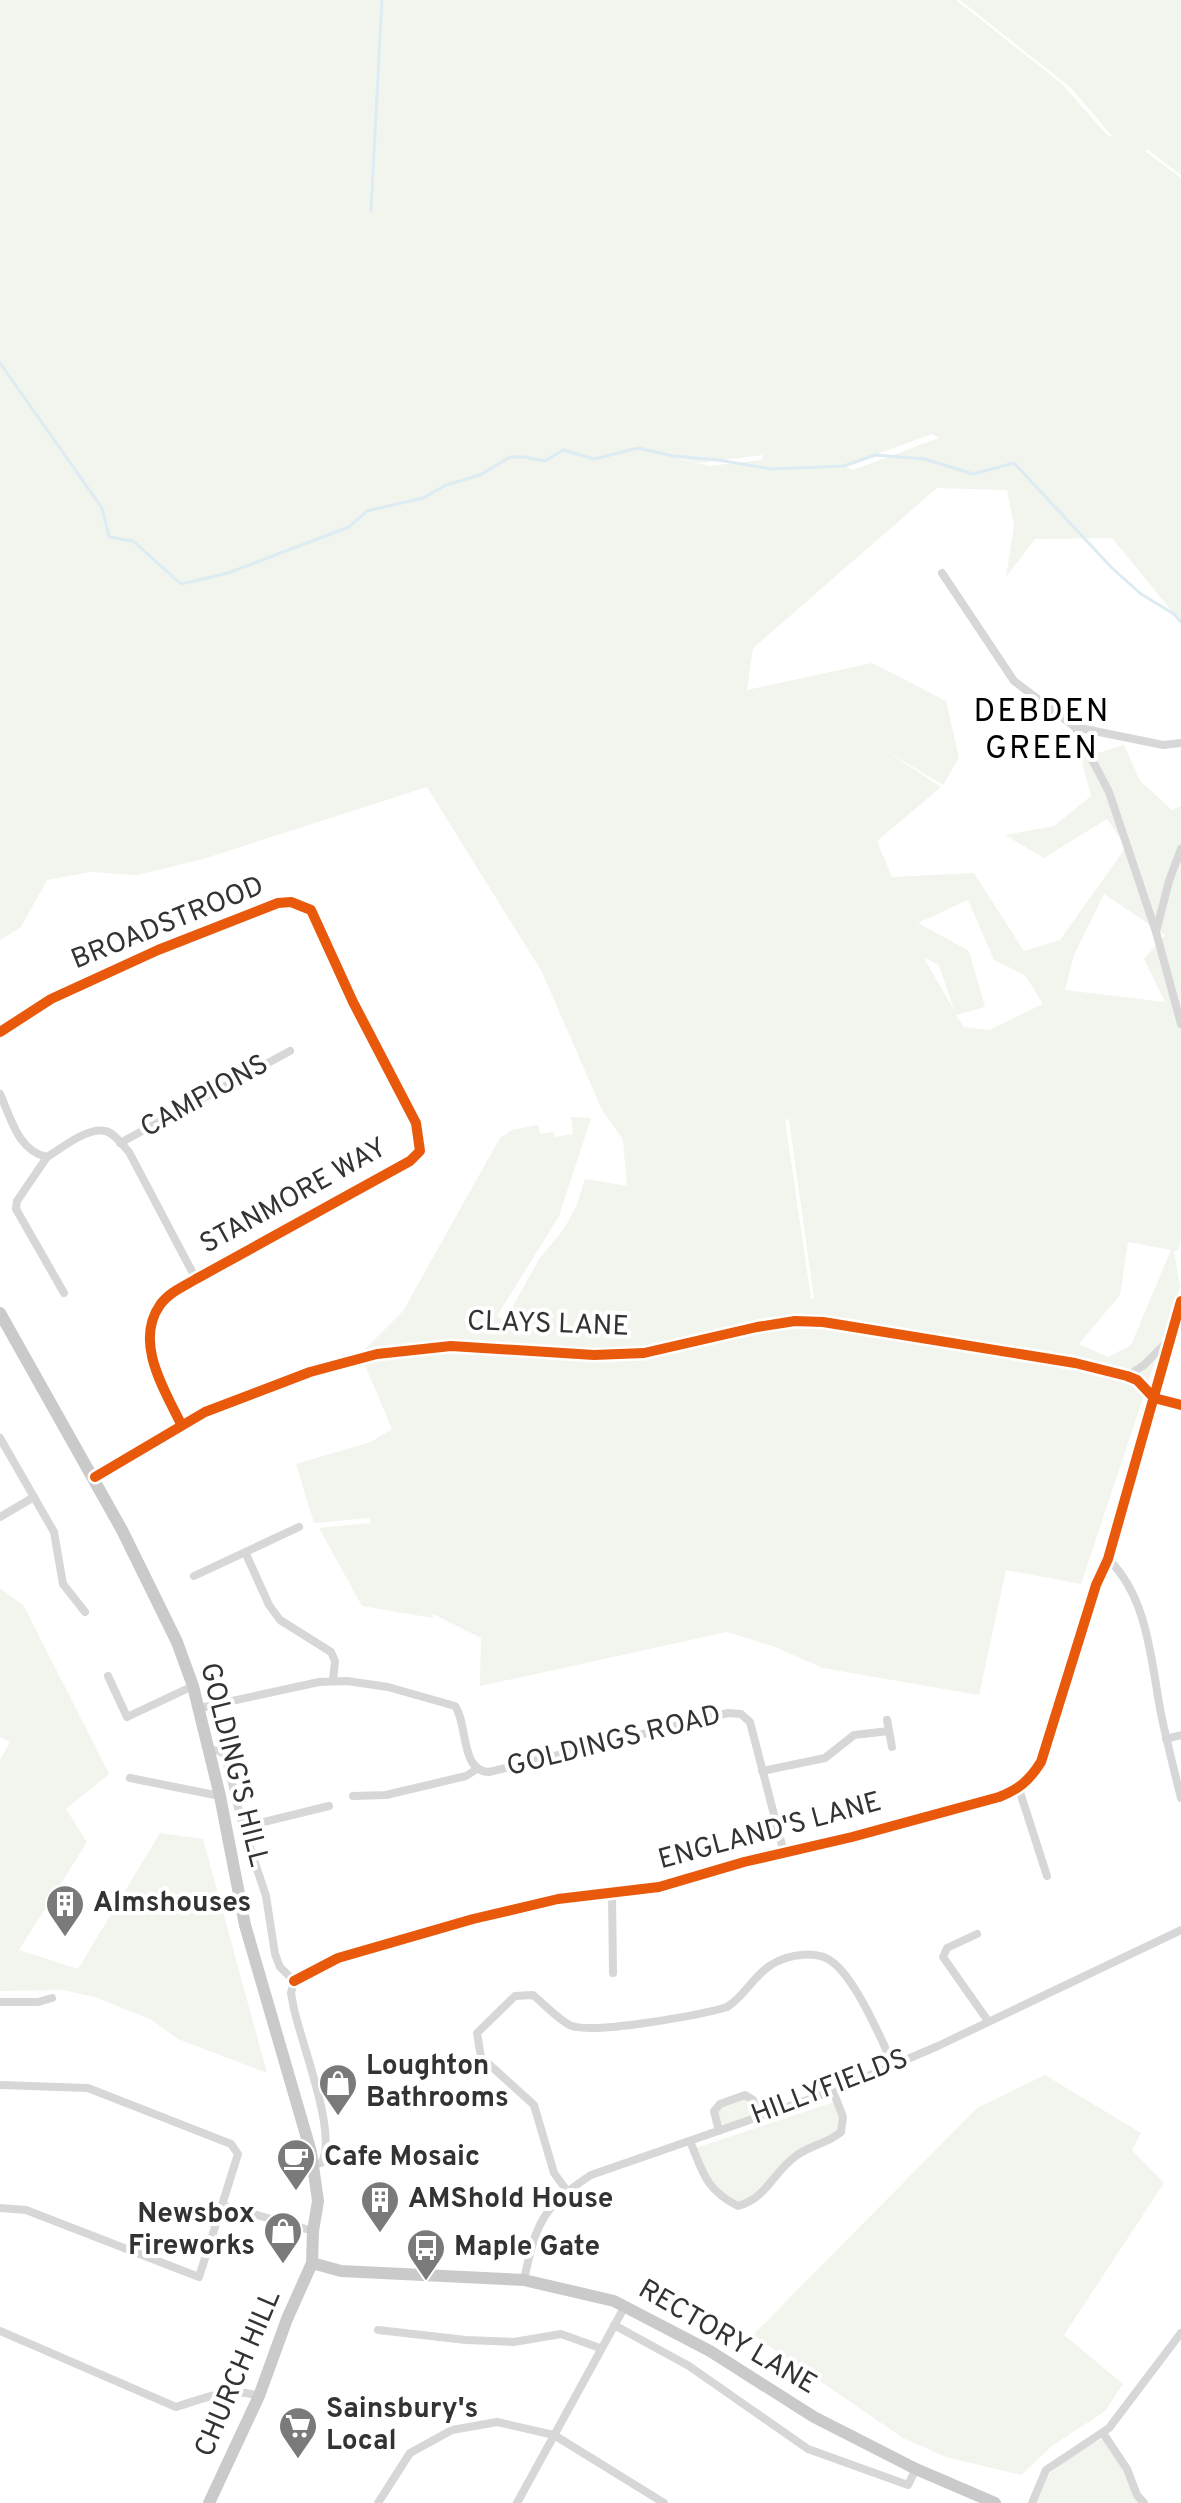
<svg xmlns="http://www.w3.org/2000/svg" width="1181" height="2503" font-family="Overpass,sans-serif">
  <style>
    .green { fill: #f1f5ed; fill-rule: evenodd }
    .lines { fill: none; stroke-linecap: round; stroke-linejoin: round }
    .stream { stroke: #ddebf3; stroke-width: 3 }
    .street { stroke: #d7d7d7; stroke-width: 8 }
    .primary { stroke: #cacaca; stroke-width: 12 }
    .cycleway-casing { stroke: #fff; stroke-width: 15 }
    .cycleway { stroke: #e8590c; stroke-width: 10 }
    .labels { text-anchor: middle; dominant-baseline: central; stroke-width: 8; stroke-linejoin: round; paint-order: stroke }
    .street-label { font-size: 28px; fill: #333; stroke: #fff }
    .poi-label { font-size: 28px; font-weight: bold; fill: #333; stroke: #fff; text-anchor: start }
    .quarter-label { font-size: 32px; letter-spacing: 2px; fill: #000; stroke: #fff }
  </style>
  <rect width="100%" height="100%" fill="#fff"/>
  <g class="green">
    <path d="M0,0H956L1062,84L1107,135L1113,137L1071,88L960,0H1181V175L1147,149L1145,151L1181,178V622L1112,538L1035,539L1006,577L1014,526L1007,490L937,488L753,648L747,690L872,663L946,701L959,758L943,785L883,749L941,787L877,841L892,877L974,873L1024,951L1060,940L1126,847L1107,819L1044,858L1005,835L1054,826L1091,796L1081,758L1124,745L1140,781L1172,810L1181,806V1237L1178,1251H1174L1180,1287L1081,1584L1006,1570L979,1695L823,1668L775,1647L727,1632L480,1686L481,1638L431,1613L433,1618L362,1606L319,1528L371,1523L369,1518L314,1523L296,1464L371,1442L392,1429L360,1354L403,1311L500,1138L512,1130L538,1125L540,1134L553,1132L555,1137L573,1134L571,1117L591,1118L559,1216L497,1316L505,1321L539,1259L564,1229L577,1204L585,1179L627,1186L623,1140L602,1110L542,972L427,787L203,859L138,875L90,872L47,880L21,927L0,940ZM932,434L939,438L853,470L844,466ZM636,448L700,463L763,455L761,460L709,466ZM1104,894L1165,935L1144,959L1165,1002L1065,990L1074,955ZM968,900L994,960L1025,975L1043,1004L989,1030L964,1027L956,1015L985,1007L969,951L918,923ZM924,958L939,965L954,1010ZM785,1119L789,1120L814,1299H811ZM1128,1242L1171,1250L1131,1345L1108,1357L1079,1344L1120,1295Z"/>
    <polygon points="0,1588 24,1606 109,1774 66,1809 87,1842 19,1950 78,1969 160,1833 203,1839 267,2073 178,2039 152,2020 95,1997 63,1990 0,1991 0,1760 10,1742 0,1737"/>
    <polygon points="1045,2075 1141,2133 1132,2150 1164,2183 1064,2335 1123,2384 1105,2411 1052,2446 1021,2475 946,2457 903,2438 753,2335 977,2108"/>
    <polygon points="745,2095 758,2117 719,2131 714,2111"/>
    <polygon points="837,2101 841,2132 796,2155 772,2183 738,2206 718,2196 693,2149"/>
    <polygon points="1106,2437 1144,2503 1036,2503 1049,2474 1080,2451"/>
  </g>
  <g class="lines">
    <g class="stream">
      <polyline points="371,211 382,0"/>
      <polyline points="0,363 102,508 109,537 133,541 181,584 228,573 349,527 367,511 423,498 446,485 480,475 510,457 524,457 545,461 563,450 594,459 638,448 673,456 718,460 772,469 844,466 875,455 925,459 973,474 1014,463 1112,568 1141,594 1174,614 1181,622"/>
    </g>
    <g class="street">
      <polyline points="942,573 1014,681 1075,727 1163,745 1181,743"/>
      <polyline points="1075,727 1109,792 1156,932"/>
      <polyline points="1181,849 1169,881 1156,932 1181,1024"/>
      <path d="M0,1032L51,999L158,950L278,903L291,902L311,910L353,1002L416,1123L420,1151L410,1161L196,1279C184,1286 168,1293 160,1305C134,1342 164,1389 181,1424"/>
      <path d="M0,1094C11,1118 18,1151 47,1157C62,1148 87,1127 105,1131C115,1133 122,1145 129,1152L196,1279"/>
      <polyline points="120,1143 290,1051"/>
      <polyline points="47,1157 17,1201 16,1209 64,1293"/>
      <polyline points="1127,1376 1144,1365 1170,1339"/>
      <polyline points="0,1438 54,1532 63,1584 85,1612"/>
      <polyline points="95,1477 205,1412 310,1372 377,1354 451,1346 594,1355 644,1353 757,1327 795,1321 823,1322 1075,1363 1127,1376 1137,1380 1154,1398 1181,1405"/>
      <polyline points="0,1517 34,1497"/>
      <polyline points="246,1554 269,1605 280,1620 331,1652 335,1661 333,1681"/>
      <path d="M1108,1559C1148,1597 1151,1661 1161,1714C1167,1742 1174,1770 1181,1798"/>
      <polyline points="194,1576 299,1527"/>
      <polyline points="108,1676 127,1717 193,1686"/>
      <path d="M200,1708L319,1682L347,1681L388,1687L455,1706C468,1724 460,1771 489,1772L728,1713L741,1714L750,1722L784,1853"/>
      <polyline points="887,1720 892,1747"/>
      <polyline points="1166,1739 1181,1735"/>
      <path d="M210,1750L220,1751L225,1756L243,1827L266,1896L275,1954L280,1967L294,1981L291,1993L294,2009C301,2042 339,2138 321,2163L314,2165"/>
      <polyline points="762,1771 825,1758 854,1735 889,1731"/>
      <polyline points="130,1778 220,1796"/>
      <polyline points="1019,1789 1047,1876"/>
      <polyline points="353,1796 386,1795 466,1776 477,1769"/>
      <polyline points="243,1827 329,1806"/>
      <polyline points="612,1892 613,1973"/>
      <polyline points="977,1934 947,1948 943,1957 988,2021"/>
      <path d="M294,1981L338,1958L473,1919L558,1899L659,1887L744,1862L852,1837L999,1797C1019,1789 1029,1781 1041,1762L1096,1585L1108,1559L1181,1301"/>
      <polyline points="0,2002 38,2002 52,1998"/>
      <polyline points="0,2085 88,2088 231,2144 238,2154 222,2205"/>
      <polyline points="719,2131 714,2111 720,2104 745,2095 753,2100 758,2117"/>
      <path d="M690,2141C703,2173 706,2190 738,2206C767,2198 773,2172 796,2156C810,2145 827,2144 841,2132L843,2117L833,2091"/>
      <path d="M567,2191L554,2173L534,2105L481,2057L477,2033L515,1996L533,1995C543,2003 562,2023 572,2026C597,2034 700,2015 727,2007C745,1996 753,1976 771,1965C788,1954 819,1949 835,1964C857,1983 881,2038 893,2065"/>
      <polyline points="0,2208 26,2210 199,2277 222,2205 313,2231"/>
      <path d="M524,2280C536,2223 542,2207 591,2175L833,2091L938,2046L1181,1930"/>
      <polyline points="614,2325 689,2366 808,2449 908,2485 916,2469"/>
      <polyline points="378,2330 466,2340 514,2342 561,2334 600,2348"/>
      <path d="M0,2331L176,2407C205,2398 230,2386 259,2396"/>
      <polyline points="1103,2433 1127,2469 1137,2495 1144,2503"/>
      <polyline points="378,2503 410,2453 452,2430 497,2422 554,2435 664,2503"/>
      <polyline points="517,2503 625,2306"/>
      <polyline points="1032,2503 1046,2470 1109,2428 1181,2333"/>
    </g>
    <g class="primary">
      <polyline points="0,1313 122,1530 177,1642 193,1686 220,1796 245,1925 311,2152 318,2201 313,2231 312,2263 287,2319 259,2396 209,2503"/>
      <polyline points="312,2263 341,2271 524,2280 614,2301 710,2351 814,2417 916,2469 995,2503"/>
    </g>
    <defs>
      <g id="cycleway">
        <path d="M0,1032L51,999L158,950L278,903L291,902L311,910L353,1002L416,1123L420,1151L410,1161L196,1279C184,1286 168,1293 160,1305C134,1342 164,1389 181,1424"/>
        <polyline points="95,1477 205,1412 310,1372 377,1354 451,1346 594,1355 644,1353 757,1327 795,1321 823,1322 1075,1363 1127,1376 1137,1380 1154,1398 1181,1405"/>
        <path d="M294,1981L338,1958L473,1919L558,1899L659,1887L744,1862L852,1837L999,1797C1019,1789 1029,1781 1041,1762L1096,1585L1108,1559L1181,1301"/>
      </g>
    </defs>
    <use href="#cycleway" class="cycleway-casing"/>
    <use href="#cycleway" class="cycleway"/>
  </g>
  <defs>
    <symbol id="building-pin" viewBox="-11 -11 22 30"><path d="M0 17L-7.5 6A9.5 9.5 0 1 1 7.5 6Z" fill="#7a7a7a" stroke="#fff"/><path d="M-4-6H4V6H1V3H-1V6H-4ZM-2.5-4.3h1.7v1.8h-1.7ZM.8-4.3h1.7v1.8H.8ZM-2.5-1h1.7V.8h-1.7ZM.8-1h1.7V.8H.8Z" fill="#fff"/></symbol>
    <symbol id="shop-pin" viewBox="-11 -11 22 30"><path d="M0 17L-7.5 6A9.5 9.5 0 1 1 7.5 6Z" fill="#7a7a7a" stroke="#fff"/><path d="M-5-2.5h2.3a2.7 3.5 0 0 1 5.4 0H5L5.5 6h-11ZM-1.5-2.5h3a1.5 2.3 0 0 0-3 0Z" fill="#fff"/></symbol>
    <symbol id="cafe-pin" viewBox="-11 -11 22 30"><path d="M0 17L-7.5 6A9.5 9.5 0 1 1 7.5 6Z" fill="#7a7a7a" stroke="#fff"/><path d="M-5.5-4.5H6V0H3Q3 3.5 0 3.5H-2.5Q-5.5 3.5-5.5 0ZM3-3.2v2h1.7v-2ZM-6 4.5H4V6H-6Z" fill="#fff"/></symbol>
    <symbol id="bus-pin" viewBox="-11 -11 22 30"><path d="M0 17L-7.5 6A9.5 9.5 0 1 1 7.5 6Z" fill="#7a7a7a" stroke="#fff"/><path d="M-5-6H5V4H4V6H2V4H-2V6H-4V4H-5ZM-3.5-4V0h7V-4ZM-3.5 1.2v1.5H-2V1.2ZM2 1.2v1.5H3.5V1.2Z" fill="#fff"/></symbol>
    <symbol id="supermarket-pin" viewBox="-11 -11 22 30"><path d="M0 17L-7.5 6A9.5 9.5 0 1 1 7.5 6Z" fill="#7a7a7a" stroke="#fff"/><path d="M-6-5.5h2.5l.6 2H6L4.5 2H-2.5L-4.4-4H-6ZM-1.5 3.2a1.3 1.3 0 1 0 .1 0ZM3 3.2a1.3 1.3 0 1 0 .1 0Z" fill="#fff"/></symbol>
  </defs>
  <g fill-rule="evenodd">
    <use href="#building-pin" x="43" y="1882" width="44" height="60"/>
    <use href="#shop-pin" x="316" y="2061" width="44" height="60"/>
    <use href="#cafe-pin" x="274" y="2136" width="44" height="60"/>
    <use href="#building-pin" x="358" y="2178" width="44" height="60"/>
    <use href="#shop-pin" x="261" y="2209" width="44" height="60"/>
    <use href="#bus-pin" x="404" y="2226" width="44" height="60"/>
    <use href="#supermarket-pin" x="276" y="2404" width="44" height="60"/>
  </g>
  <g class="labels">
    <g class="street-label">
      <text transform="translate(168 924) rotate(-22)">BROADSTROOD</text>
      <text transform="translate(205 1097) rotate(-29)">CAMPIONS</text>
      <text transform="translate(294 1197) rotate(-29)">STANMORE WAY</text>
      <text transform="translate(548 1325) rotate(2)">CLAYS LANE</text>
      <text transform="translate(614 1742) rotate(-14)">GOLDINGS ROAD</text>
      <text transform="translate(233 1765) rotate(76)">GOLDING'S HILL</text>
      <text transform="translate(770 1832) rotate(-15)">ENGLAND'S LANE</text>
      <text transform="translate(830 2088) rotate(-21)">HILLYFIELDS</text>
      <text transform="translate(727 2338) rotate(30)">RECTORY LANE</text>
      <text transform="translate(239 2374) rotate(-67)">CHURCH HILL</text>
    </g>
    <g class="poi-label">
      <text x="93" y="1904">Almshouses</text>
      <text x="366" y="2067">Loughton<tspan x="366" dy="32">Bathrooms</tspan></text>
      <text x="324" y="2158">Cafe Mosaic</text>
      <text x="408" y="2200">AMShold House</text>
      <text x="255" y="2215" text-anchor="end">Newsbox<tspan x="255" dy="32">Fireworks</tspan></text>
      <text x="454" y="2248">Maple Gate</text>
      <text x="326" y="2410">Sainsbury's<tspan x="326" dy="32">Local</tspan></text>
    </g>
    <g class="quarter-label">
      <text x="1042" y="713">DEBDEN<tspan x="1042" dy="37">GREEN</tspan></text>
    </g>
  </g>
</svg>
